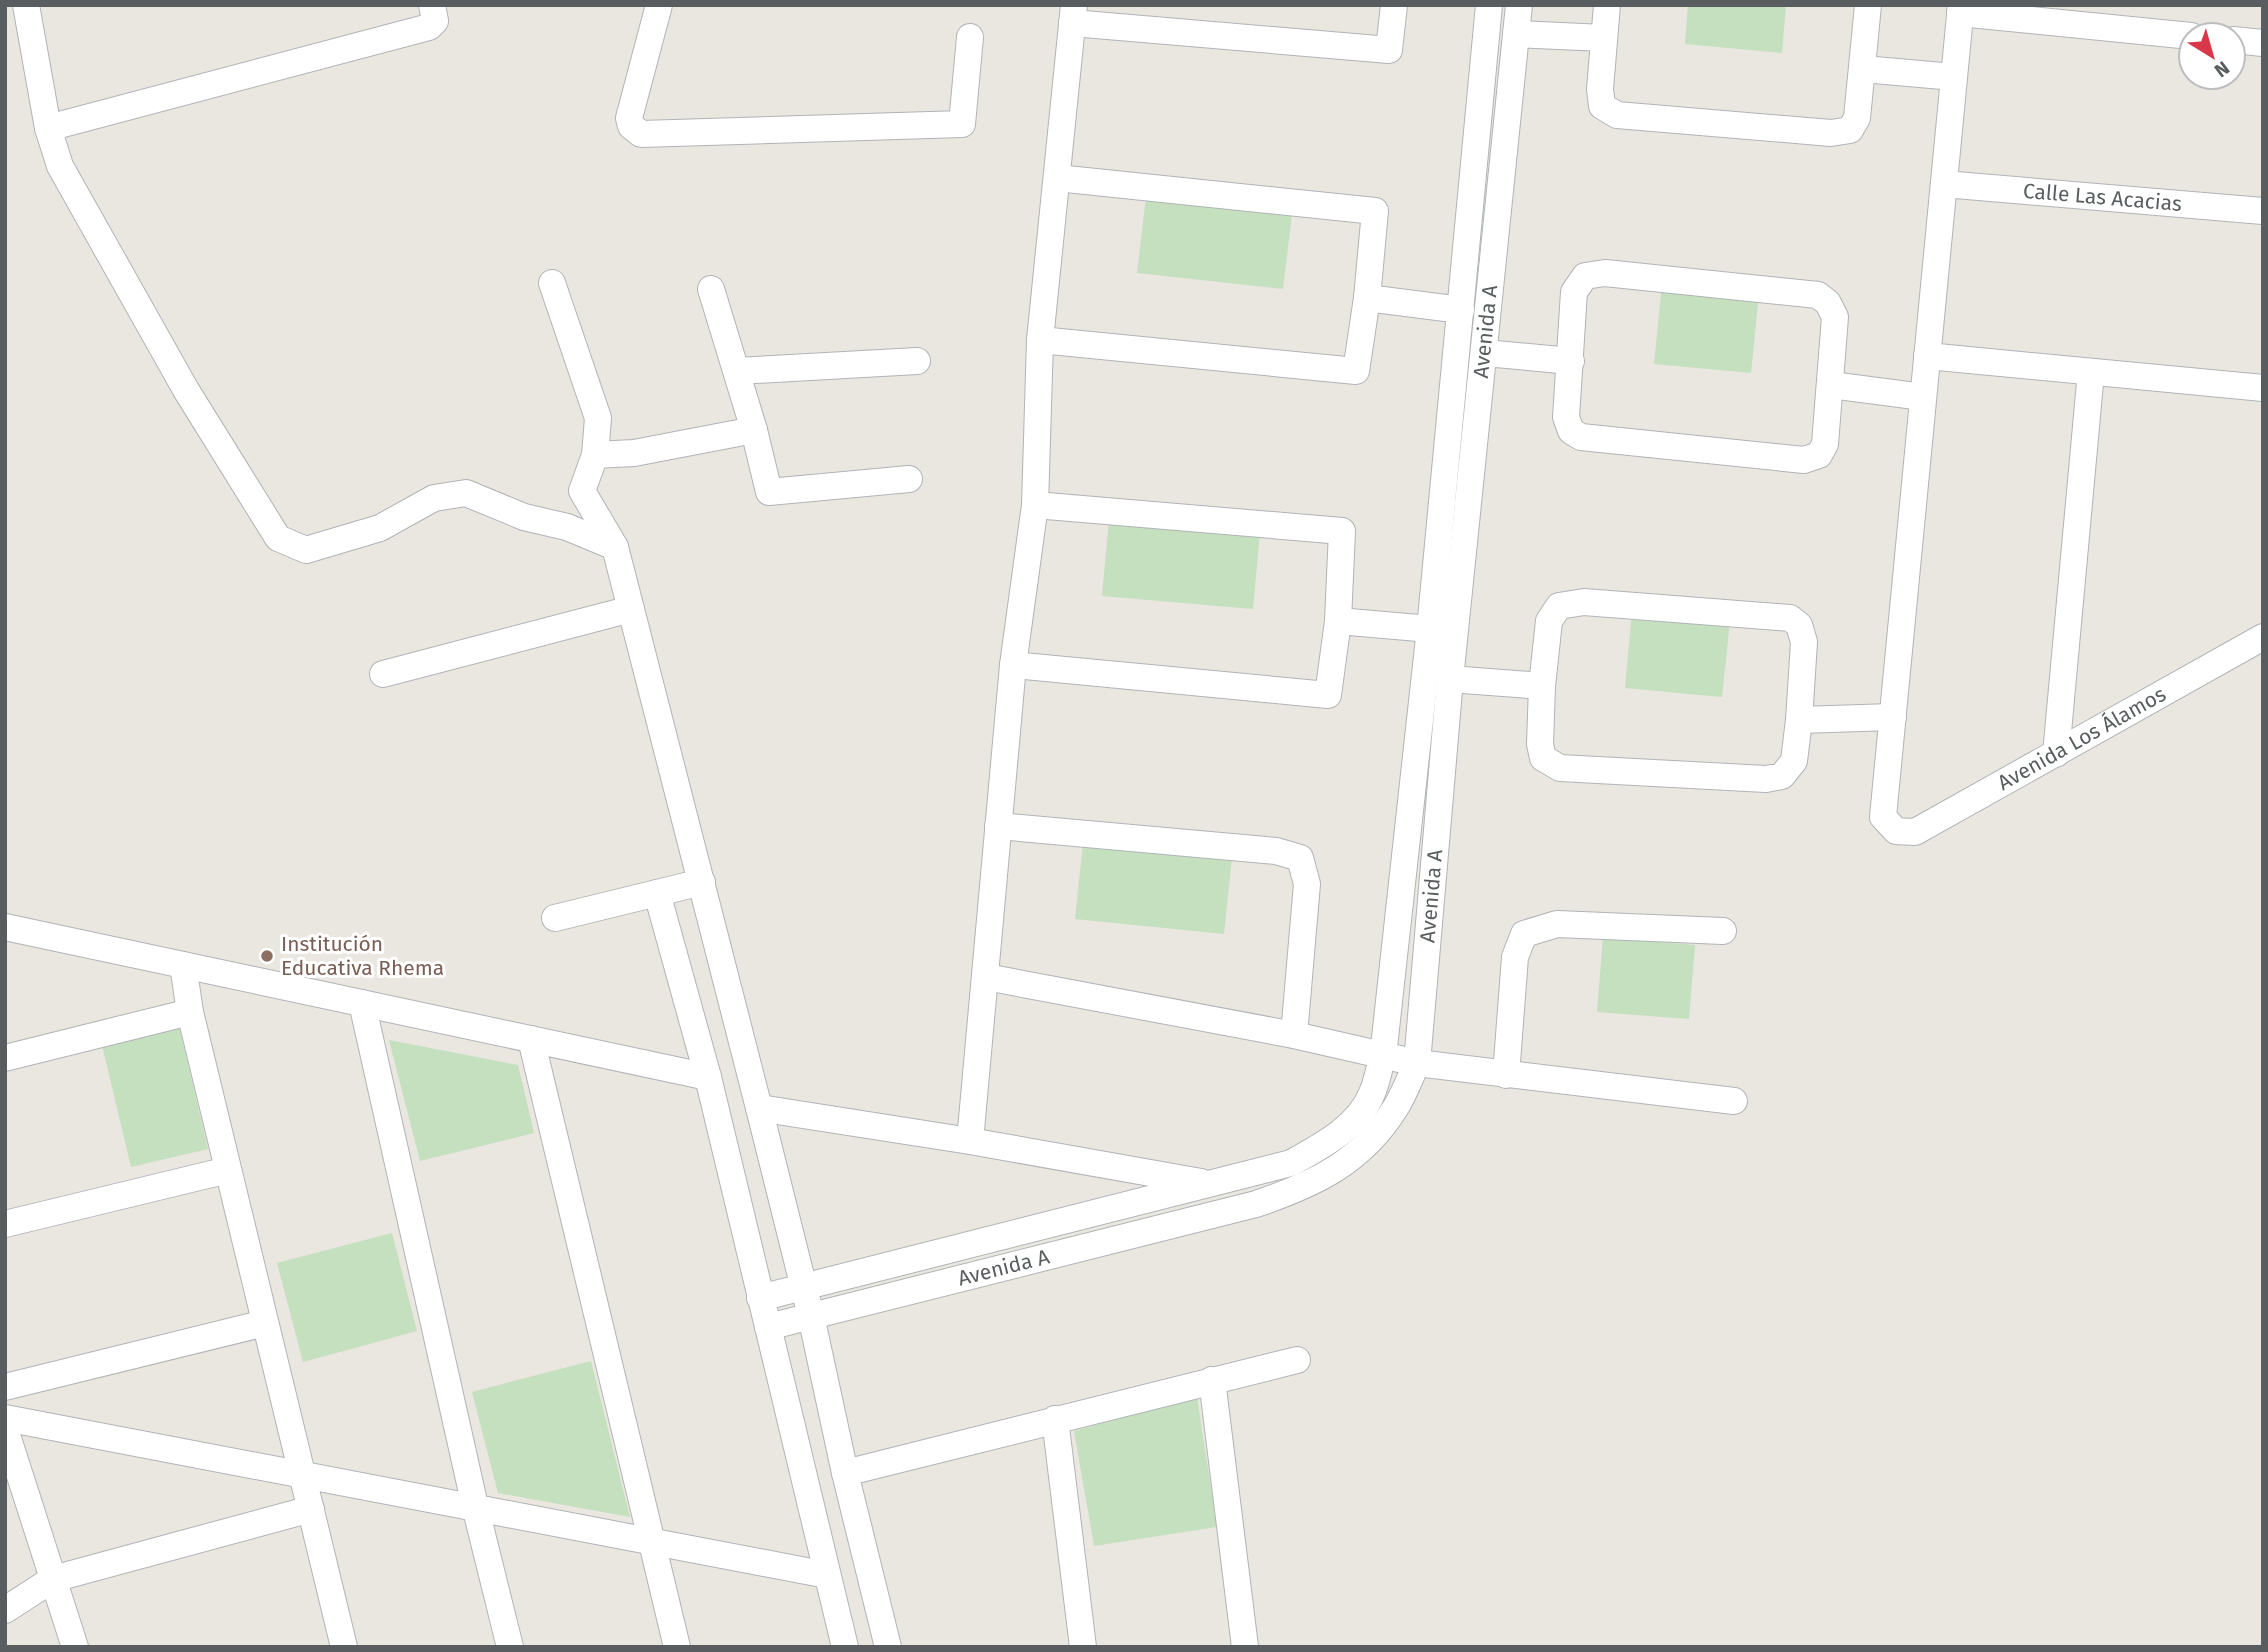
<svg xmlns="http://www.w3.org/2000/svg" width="2268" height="1652" font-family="'Fira Sans',sans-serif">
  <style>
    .green { fill: #c4e0be }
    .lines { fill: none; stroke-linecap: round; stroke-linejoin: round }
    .minor-casing { stroke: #b0b4b7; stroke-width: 28 }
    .minor { stroke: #fff; stroke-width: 26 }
    .education-dot { fill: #8d6e63; stroke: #fff; stroke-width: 2.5 }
    .labels { text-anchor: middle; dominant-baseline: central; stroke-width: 6; stroke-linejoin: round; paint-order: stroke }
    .street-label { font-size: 21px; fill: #595d60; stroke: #fff }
    .education-label { font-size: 21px; fill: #785e54; stroke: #fff; text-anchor: start }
  </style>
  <rect width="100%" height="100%" fill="#eae6e0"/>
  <g class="green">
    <polygon points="1688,5 1786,5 1782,53 1685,44"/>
    <polygon points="1146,197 1292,214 1283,289 1137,273"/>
    <polygon points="1662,284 1759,293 1751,373 1654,364"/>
    <polygon points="1109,520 1260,532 1253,609 1102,596"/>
    <polygon points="1632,612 1730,621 1722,697 1625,688"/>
    <polygon points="1083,843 1232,857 1224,934 1075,919"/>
    <polygon points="1603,937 1695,945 1689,1019 1597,1012"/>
    <polygon points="179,1026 208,1149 131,1167 102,1045"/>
    <polygon points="389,1040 518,1065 534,1133 420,1161"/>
    <polygon points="392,1233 417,1331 303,1362 277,1263"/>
    <polygon points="591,1361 630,1517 498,1493 472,1392"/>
    <polygon points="1197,1397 1217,1527 1094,1546 1074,1431"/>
  </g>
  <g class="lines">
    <defs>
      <g id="minor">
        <polyline points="26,5 48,128 60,166 186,390 278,538 306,550 380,528 434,498 466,493 524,517 567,527 615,547"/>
        <polyline points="659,5 629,118 631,126 641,134 962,124 970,37"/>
        <polyline points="1607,5 1600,89 1602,106 1617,115 1831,133 1850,130 1857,118 1868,5"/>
        <path id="s1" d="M1961,5L1883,817L1896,831L1915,832L2263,637"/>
        <polyline points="1960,13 2191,36"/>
        <polyline points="1072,23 1389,50 1394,5"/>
        <polyline points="1516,34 1604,38"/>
        <polyline points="2233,40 2263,43"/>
        <polyline points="1863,69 1954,77"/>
        <polyline points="48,128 429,27 435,21 432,5"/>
        <path id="s2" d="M1944,184L2263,211"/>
        <polygon points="1605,273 1818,295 1828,303 1835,317 1825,444 1819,455 1804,460 1581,437 1571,431 1566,417 1574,292 1585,276"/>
        <polyline points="552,283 598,418 595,455 582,491 615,547 759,1108 811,1316 845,1473 888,1647"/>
        <polyline points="711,289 754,430 769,492 909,479"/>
        <polyline points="1367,298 1461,310"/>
        <polyline points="1040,340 1356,371 1367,298 1375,211 1057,178"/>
        <polyline points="1485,353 1571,361"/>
        <polyline points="1927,356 2263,388"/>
        <polyline points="737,371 917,361"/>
        <polyline points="1831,385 1923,397"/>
        <polyline points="595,455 634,453 754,430"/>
        <polygon points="1584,602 1790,618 1799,625 1804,642 1799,720 1794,761 1782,776 1766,779 1560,768 1543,758 1540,744 1542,686 1549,621 1559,606"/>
        <polyline points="1338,621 1430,629"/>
        <polyline points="1013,665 1328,695 1338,621 1342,531 1035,505"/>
        <polyline points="383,674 631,609"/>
        <polyline points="1450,679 1542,686"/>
        <polyline points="1799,720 1893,717"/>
        <polyline points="2056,754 2091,372"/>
        <polyline points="998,826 1276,851 1300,858 1307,884 1294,1035"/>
        <polyline points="657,893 708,1077 845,1647"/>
        <polyline points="555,918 702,882"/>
        <polyline points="5,927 708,1077"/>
        <polyline points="183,965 190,1012 344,1647"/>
        <polyline points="986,977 1294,1035 1417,1063 1734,1101"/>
        <polyline points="362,1003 475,1506 510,1647"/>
        <polyline points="531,1039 677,1647"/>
        <polyline points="5,1058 190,1012"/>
        <polyline points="1506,1075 1515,957 1524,934 1557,924 1723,931"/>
        <polyline points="759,1108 970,1141 1201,1182"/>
        <polyline points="970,1141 1013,665 1035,505 1040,340 1074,5"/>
        <polyline points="5,1224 228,1170"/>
        <path d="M760,1298L1291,1163C1320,1147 1359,1127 1372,1093C1377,1082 1379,1068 1383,1056L1430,629L1489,5"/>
        <path id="s3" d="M768,1327L1256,1204C1315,1184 1362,1162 1396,1107C1404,1094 1410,1078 1417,1063L1450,679L1519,5"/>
        <polyline points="1212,1380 1245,1647"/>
        <polyline points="5,1387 265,1323"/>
        <polyline points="5,1418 827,1575"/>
        <polyline points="1055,1419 1083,1647"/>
        <polyline points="5,1429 75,1647"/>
        <polyline points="845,1473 1297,1360"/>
        <polyline points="5,1610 53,1579 311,1509"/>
      </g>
    </defs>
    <use href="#minor" class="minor-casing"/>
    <use href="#minor" class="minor"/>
  </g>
  <circle class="education-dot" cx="267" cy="956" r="7"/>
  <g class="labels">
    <g class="street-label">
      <text stroke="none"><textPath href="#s2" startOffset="159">Calle Las Acacias</textPath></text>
      <text stroke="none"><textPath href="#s3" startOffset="1461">Avenida A</textPath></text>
      <text stroke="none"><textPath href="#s1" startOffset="1045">Avenida Los Álamos</textPath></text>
      <text stroke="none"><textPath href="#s3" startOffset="894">Avenida A</textPath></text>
      <text stroke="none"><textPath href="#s3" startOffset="243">Avenida A</textPath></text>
    </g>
    <g class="education-label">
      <text x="281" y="944">Institución<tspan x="281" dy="24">Educativa Rhema</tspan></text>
    </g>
  </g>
  <rect width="2268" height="1652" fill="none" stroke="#595d60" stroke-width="14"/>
  <g transform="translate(2212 56) rotate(143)"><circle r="33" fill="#ffffff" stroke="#bdbebf" stroke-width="2"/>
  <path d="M0-5L12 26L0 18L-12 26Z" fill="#d9374a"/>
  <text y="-10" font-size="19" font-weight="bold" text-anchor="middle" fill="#595d60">N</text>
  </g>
</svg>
